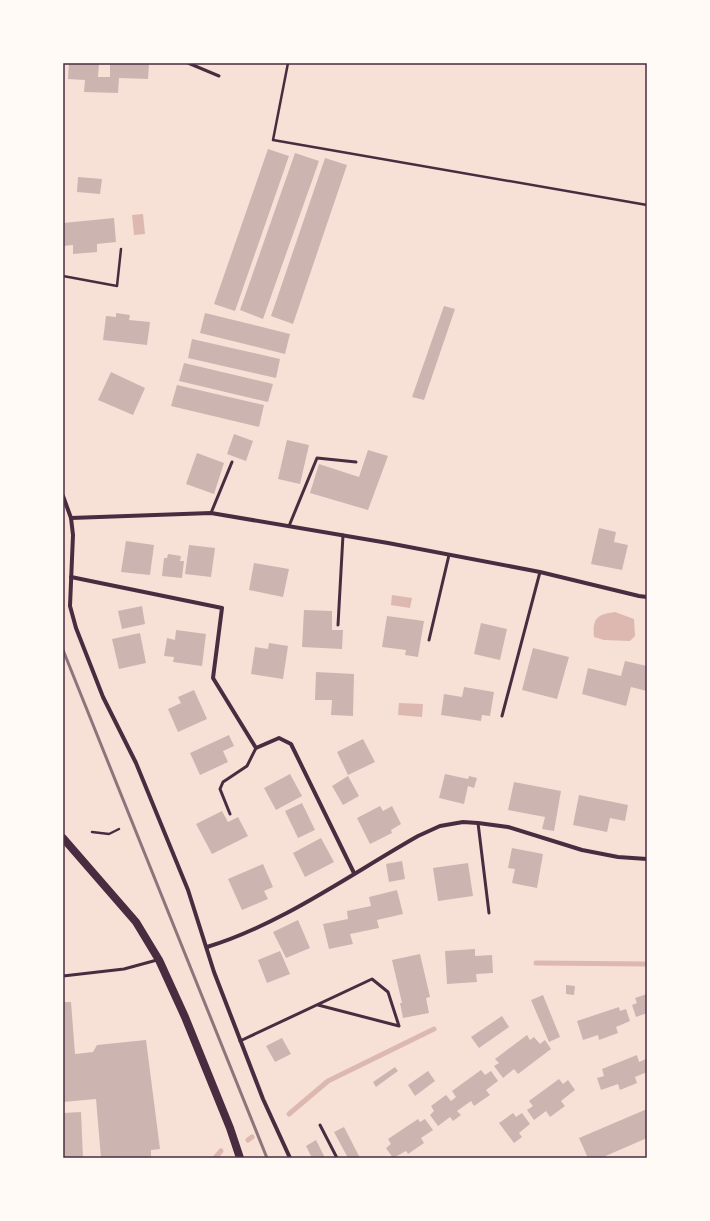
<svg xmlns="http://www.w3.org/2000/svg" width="710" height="1221" font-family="'Source Sans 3',sans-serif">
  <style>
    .water { fill: #dcb8b0 }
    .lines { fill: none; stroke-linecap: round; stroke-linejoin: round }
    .stream { stroke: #dcb8b0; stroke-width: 5 }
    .building { fill: #ccb4b1 }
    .path { stroke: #4a2c40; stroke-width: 2.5 }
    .service { stroke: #4a2c40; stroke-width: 3 }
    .minor { stroke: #4a2c40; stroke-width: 4 }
    .secondary { stroke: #4a2c40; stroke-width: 8 }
    .rail { stroke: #8f747c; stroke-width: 3 }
    .neatline { fill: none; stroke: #4a2c40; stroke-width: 1.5 }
  </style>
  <rect width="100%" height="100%" fill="#f7e1d7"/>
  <g class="water">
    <polygon points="143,214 145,234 134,235 132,215"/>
    <polygon points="392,595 412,598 410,608 391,605"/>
    <path d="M615,612L634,619L635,636L630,641L604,640L594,637C592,619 597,614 615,612Z"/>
    <polygon points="399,703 423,704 422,717 398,715"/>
  </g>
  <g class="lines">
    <g class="stream">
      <polyline points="536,963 647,964"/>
      <polyline points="289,1114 328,1081 434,1029"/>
      <polyline points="248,1140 252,1137"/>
      <polyline points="215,1158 221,1151"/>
    </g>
  </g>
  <g class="building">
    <polygon points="69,63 99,63 98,77 110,77 110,63 149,63 148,79 119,78 118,93 84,92 85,80 68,79"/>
    <polygon points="268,149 289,156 235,311 214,304"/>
    <polygon points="295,153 319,161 263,319 240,310"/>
    <polygon points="325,158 347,165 293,324 271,316"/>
    <polygon points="78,177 102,179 100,194 77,192"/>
    <polygon points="114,218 116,242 97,244 97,252 73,254 73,245 63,246 63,223"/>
    <polygon points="444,306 455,309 424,400 412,397"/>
    <polygon points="116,313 130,315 129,320 150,322 147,345 103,340 106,316 116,317"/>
    <polygon points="205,313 290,334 285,354 200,333"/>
    <polygon points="192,339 280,359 276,378 188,358"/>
    <polygon points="184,363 273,384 268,402 179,381"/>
    <polygon points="111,372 145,388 133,415 98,400"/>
    <polygon points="177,385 264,405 259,427 171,406"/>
    <polygon points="234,434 253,441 246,461 227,454"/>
    <polygon points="287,440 309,445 300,484 278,479"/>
    <polygon points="368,450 388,456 368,510 310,493 319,464 359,477"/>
    <polygon points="197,453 224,463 214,494 186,484"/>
    <polygon points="599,528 616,532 614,542 628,545 622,570 591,564"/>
    <polygon points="126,541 154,545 150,575 121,572"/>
    <polygon points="189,545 215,548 211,577 185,574"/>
    <polygon points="168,554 181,556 180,561 184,561 182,578 162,576 164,558 167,558"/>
    <polygon points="254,563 289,569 283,597 249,590"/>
    <polygon points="142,606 145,624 122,629 118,611"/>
    <polygon points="304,610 332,611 332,630 343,630 342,649 302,647"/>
    <polygon points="387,616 424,621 418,657 405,655 406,650 382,647"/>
    <polygon points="481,623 507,629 500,660 474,654"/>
    <polygon points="176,630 206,634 202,666 173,662 174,657 164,656 167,638 175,640"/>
    <polygon points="140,633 146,663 119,669 112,639"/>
    <polygon points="269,643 288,646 283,679 251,674 255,647 268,649"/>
    <polygon points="533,648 569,657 557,699 522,690"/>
    <polygon points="625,661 647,666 647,691 631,687 626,706 582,694 588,668 621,676"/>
    <polygon points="316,672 354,674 353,716 331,715 332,700 315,700"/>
    <polygon points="464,687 494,692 490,716 482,715 481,721 441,715 444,694 462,697"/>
    <polygon points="194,690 207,719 178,732 168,709 181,703 178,697"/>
    <polygon points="229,735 234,746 223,751 228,762 200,775 190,753"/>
    <polygon points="363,739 375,762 348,775 337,752"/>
    <polygon points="290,774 302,796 276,810 264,788"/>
    <polygon points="445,774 468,779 469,776 477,778 474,788 468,786 464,804 439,798"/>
    <polygon points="348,776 359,796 343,805 332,786"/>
    <polygon points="514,782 561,791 554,831 542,829 545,817 508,810"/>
    <polygon points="579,795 628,805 625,821 610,818 607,832 573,825"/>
    <polygon points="302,803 315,830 298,838 285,811"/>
    <polygon points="380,806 383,811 392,806 401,824 391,830 392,833 370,844 357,818"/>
    <polygon points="222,811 228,822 238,817 248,836 212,854 196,824"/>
    <polygon points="321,838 334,862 305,877 293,853"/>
    <polygon points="512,848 543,854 537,888 512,883 515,869 508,868"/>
    <polygon points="402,861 405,879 389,882 386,864"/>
    <polygon points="468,863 473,896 438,901 433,868"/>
    <polygon points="263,864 273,887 264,891 268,899 242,910 228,879"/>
    <polygon points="397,890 403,914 377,920 379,928 350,934 353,944 329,949 323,924 348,919 347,911 371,906 369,897"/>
    <polygon points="298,920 310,948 286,958 273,932"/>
    <polygon points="475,949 475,956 492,955 493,973 476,974 477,982 447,984 445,951"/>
    <polygon points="280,951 290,974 267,983 258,960"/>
    <polygon points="420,954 430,997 426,998 429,1013 403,1018 400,1003 402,1003 392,960"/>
    <polygon points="566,985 575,986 574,995 566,994"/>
    <polygon points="647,994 647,1013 636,1017 632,1005 637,1003 635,998"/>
    <polygon points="543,995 560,1037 549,1042 531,1000"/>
    <polygon points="63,1002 71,1002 75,1054 93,1052 97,1045 146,1040 160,1149 151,1150 151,1158 101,1158 96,1099 63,1102"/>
    <polygon points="619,1007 620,1011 626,1009 630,1021 616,1027 618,1033 599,1040 598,1035 583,1040 577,1021"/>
    <polygon points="502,1016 509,1027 479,1048 471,1037"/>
    <polygon points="527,1035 530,1040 534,1037 540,1044 545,1040 551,1049 518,1074 514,1069 503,1078 494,1066 499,1063 495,1059"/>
    <polygon points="282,1038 291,1054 275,1062 266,1046"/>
    <polygon points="637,1055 639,1062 646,1059 647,1063 647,1072 635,1077 637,1083 620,1090 618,1084 601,1090 597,1078 604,1076 602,1069"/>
    <polygon points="395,1067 398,1071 376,1087 373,1082"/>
    <polygon points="481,1070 485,1075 491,1071 498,1081 486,1090 490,1095 474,1106 471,1101 457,1111 461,1115 453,1121 450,1117 438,1126 430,1115 434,1111 431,1106 446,1095 451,1101 456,1097 452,1091"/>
    <polygon points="428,1071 435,1081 415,1096 408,1085"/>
    <polygon points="559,1079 563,1084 568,1080 575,1090 561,1101 565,1106 550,1117 546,1111 534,1120 527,1110 533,1106 529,1101"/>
    <polygon points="647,1109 647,1138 601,1158 588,1158 579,1138"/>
    <polygon points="81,1112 83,1158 63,1158 63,1113"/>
    <polygon points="513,1113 516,1117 522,1113 530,1124 519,1133 522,1137 514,1143 499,1123"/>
    <polygon points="418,1119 420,1122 425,1119 433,1130 421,1138 424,1143 408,1154 406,1151 393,1158 386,1148 391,1144 388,1139"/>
    <polygon points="344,1127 360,1158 348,1158 334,1132"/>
    <polygon points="316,1140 325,1158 312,1158 306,1146"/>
  </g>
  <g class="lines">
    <g class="path">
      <polyline points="288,63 273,140 647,205"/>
      <polyline points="63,276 117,286 121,249"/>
      <polyline points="92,832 109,834 119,829"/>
    </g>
    <g class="service">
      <polyline points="188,63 219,76"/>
      <polyline points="211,513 232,462"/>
      <polyline points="289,526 317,458 356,462"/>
      <polyline points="338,625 343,535"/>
      <polyline points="429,640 449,555"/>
      <polyline points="502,716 540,572"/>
      <polyline points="230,814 220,789 223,782 247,766 256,748"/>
      <polyline points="478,823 489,913"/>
      <polyline points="63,976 124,969 157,960"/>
      <polyline points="240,1041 372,979 388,992 399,1026 318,1005"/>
      <polyline points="320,1125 337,1158"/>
    </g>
    <g class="minor">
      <polyline points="63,496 71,518 73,535 70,606 76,628 103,697 136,763 188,890 214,972 263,1099 290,1158"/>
      <polyline points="71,518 211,513 388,543 540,572 639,596 647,597"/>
      <polyline points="71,577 222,608 213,678 256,748 279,738 291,744 354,873"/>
      <path d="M207,947C280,925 351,874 418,836L440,826L463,822L478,823L508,827L582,850L618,857L647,859"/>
    </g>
    <polyline class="secondary" points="63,838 136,922 159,960 185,1017 230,1128 240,1158"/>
    <polyline class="rail" points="63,650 267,1158"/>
  </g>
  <rect width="710" height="1221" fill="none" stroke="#fffaf5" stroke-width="128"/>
  <rect x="64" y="64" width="582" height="1093" class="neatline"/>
</svg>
